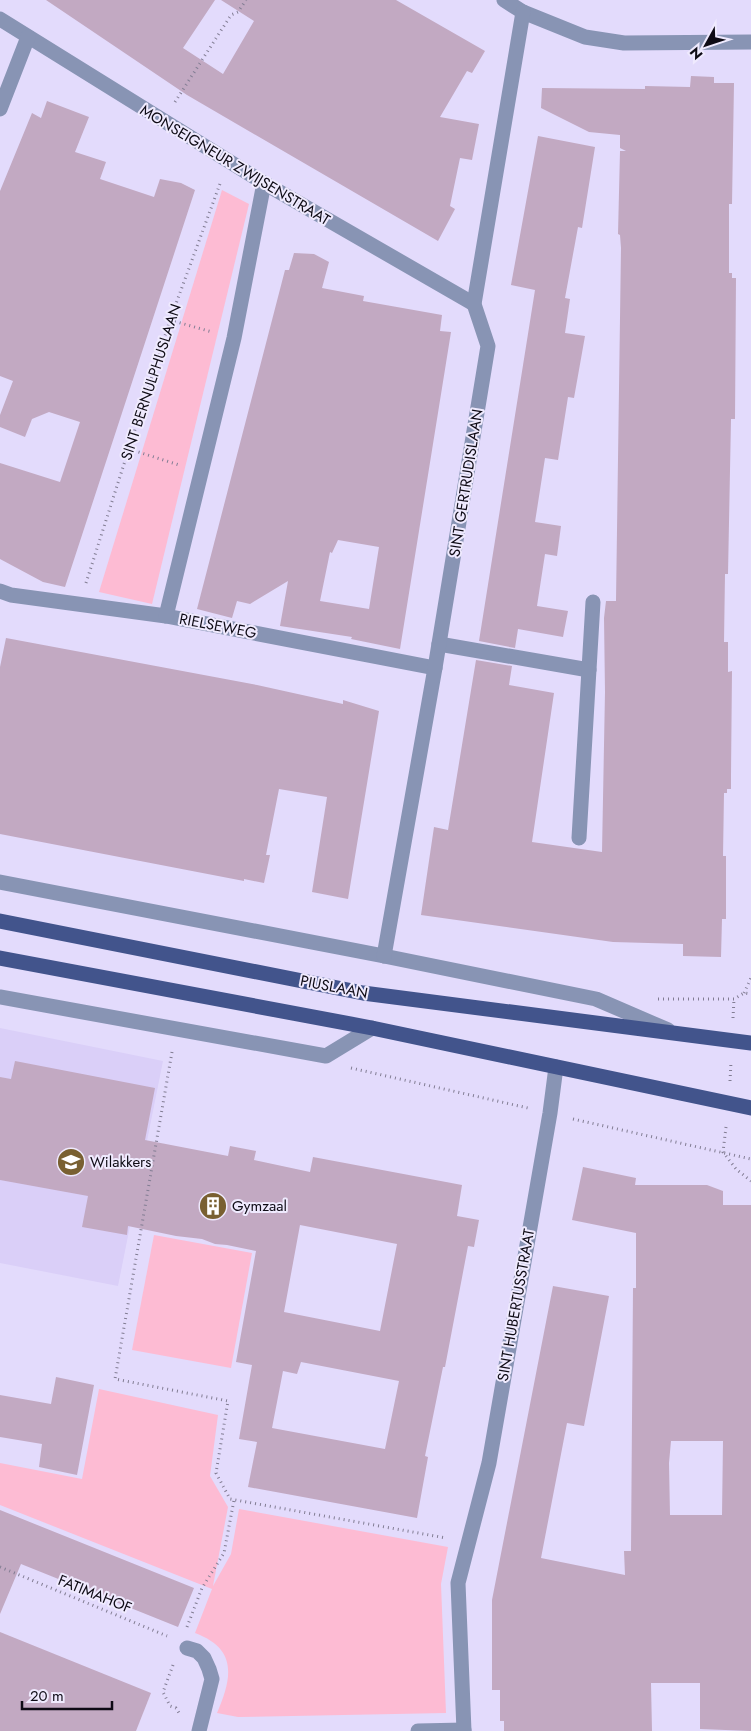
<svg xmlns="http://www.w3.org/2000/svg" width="751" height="1731" font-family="Jost,sans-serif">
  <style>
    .built { fill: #dacff8 }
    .green { fill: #fdbbd3 }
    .building { fill: #c2a9c2; fill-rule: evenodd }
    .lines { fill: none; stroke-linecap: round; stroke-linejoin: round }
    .path { stroke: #827d93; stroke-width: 3; stroke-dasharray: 1 4; stroke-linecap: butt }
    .minor { stroke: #8894b4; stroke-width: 15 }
    .major { stroke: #42548c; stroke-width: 15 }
    .labels { text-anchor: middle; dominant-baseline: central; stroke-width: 4; stroke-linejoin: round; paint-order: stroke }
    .street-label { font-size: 15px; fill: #0e0b15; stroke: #efeafe }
    .poi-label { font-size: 15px; fill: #0e0b15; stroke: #efeafe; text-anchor: start }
  </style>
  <rect width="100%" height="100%" fill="#e3dbfc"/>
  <polygon class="built" points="0,1028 163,1061 118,1286 0,1263"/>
  <g class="green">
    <polygon points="222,190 249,204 152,604 99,592"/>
    <polygon points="154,1235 252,1253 231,1368 132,1350"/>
    <path d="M99,1389L218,1415L210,1476L228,1507L213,1586L231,1554L239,1509L448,1547L441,1584L446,1713L238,1717L217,1713C232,1678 238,1649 195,1633L212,1589L0,1505V1463L82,1479Z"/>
  </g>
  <g class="building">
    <polygon points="46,0 215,0 183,48 223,74 254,21 221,0 396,0 485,51 472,73 467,71 440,117 479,124 472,160 460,158 450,206 455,209 438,241 187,95"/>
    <polygon points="691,76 714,77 714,83 734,83 732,204 729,204 729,273 732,273 732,278 736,278 735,419 731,419 728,574 725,574 724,642 728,642 728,672 732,671 731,775 731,789 727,789 727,793 724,793 723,856 726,856 726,919 722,919 721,957 683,956 683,944 613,942 421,915 434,827 448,830 476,660 512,666 509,685 554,693 532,842 602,852 605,692 604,618 606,601 616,601 621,248 620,235 618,234 620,151 626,151 620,148 620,135 589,132 541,108 542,88 645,89 645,86 690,87"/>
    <polygon points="47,101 89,117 75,152 106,162 100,179 154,197 160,179 181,183 195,190 65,587 43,582 0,559 0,463 60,482 80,422 49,412 32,419 25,437 0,427 0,415 13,381 0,376 0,191 32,113 41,118"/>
    <polygon points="538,136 595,147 582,228 578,227 565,298 570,299 565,333 585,336 574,398 568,397 558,460 545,458 535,522 561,526 557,556 545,554 537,606 568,611 563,637 518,629 515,648 479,641 535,290 511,285"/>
    <path d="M294,253L314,254L329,262L322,288L364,296L363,301L442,315L440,331L451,332L400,649L351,639L352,637L280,626L288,581L250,604L237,601L232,618L197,609L285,270H289ZM338,540L379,547L369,609L320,601L330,552L332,553Z"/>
    <polygon points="6,638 257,685 343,704 343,700 379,711 348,899 312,892 327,797 279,789 266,855 270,855 264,883 244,879 244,881 0,834 0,667"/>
    <path d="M15,1061L155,1088L145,1140L228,1156L230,1146L256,1151L254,1160L310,1172L313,1157L462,1185L457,1216L479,1220L474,1247L468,1246L445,1367H443L425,1456L428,1457L417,1518L248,1487L257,1442L239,1439L252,1365L236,1362L256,1251L227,1245L215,1244L202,1239L176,1236L128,1226L127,1235L82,1227L88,1196L0,1180V1077L11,1079ZM300,1225L397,1244L380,1331L284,1312ZM301,1362L399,1381L385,1449L272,1428L283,1371L297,1374Z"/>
    <path d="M583,1167L636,1178L635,1185H707L723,1191V1205H751V1731L700,1729V1683H651L652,1731H504V1721H500V1690H492V1600L553,1286L609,1296L584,1426L567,1423L541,1558L625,1575L624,1551H631L633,1288H636V1233L572,1220ZM671,1441H723L722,1515H670L669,1463Z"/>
    <polygon points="56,1377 94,1385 77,1475 39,1467 42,1444 0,1437 0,1395 51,1404"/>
    <polygon points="0,1510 194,1588 178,1627 21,1564 0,1614"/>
    <polygon points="0,1632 151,1693 136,1731 0,1731"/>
  </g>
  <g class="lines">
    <g class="path">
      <polyline points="175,102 231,15 238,12 246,0"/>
      <polyline points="170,320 212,332"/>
      <polyline points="129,449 179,465"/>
      <polyline points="86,583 170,320 221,181"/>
      <polyline points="744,993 751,978"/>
      <polyline points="658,999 734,999 744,993 751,994"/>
      <polyline points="733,1018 734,999"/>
      <polyline points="172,1052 115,1379 228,1401 216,1473 230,1499 446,1538"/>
      <polyline points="351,1068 528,1108"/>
      <polyline points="730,1081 731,1062"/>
      <polyline points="573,1119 751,1159"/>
      <polyline points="726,1127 723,1152 736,1169 751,1181"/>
      <polyline points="0,1567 167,1636"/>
      <polyline points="187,1627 202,1588 224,1553 234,1500"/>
      <polyline points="173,1665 163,1692 170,1706 176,1708 179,1713"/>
    </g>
    <g class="minor">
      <polyline points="504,0 523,12 585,37 624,43 751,42"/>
      <polyline points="0,19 264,183 474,304"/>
      <polyline points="0,109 28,37"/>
      <polyline points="0,591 11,595 166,616 435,668"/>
      <polyline points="166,616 234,338 264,183"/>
      <polyline points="439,644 589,670"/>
      <polyline points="579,838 593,602"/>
      <polyline points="0,882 384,956 596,999 668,1030"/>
      <polyline points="384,956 435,668 488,346 474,304 523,12"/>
      <polyline points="0,997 326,1056 372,1028"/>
      <polyline points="187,1648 197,1651 204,1658 209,1669 212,1679 199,1731"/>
      <polyline points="418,1731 464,1730"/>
      <polyline points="464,1731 458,1583 489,1463 550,1113 556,1067"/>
    </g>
    <g class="major">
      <polyline points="0,921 363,993 751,1043"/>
      <polyline points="0,958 372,1028 751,1108"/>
    </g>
  </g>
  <defs>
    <symbol id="school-disc" viewBox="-11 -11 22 22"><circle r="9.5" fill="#796031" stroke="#efeafe"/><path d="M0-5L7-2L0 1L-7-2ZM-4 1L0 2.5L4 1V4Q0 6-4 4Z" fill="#fff"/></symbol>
    <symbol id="building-disc" viewBox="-11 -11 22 22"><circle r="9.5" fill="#796031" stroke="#efeafe"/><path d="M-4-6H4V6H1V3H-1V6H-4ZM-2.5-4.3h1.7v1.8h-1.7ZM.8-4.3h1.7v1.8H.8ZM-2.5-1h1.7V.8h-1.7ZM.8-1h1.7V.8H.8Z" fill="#fff"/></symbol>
  </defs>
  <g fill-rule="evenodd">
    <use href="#school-disc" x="55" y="1146" width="32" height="32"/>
    <use href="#building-disc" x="197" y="1190" width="32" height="32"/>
  </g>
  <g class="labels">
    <g class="street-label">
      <text transform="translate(235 165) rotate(31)">MONSEIGNEUR ZWIJSENSTRAAT</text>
      <text transform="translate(151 382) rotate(-72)">SINT BERNULPHUSLAAN</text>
      <text transform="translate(466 483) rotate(-81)">SINT GERTRUDISLAAN</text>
      <text transform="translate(218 626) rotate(11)">RIELSEWEG</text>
      <text transform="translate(334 987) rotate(11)">PIUSLAAN</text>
      <text transform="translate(516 1305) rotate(-80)">SINT HUBERTUSSTRAAT</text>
      <text transform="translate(95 1594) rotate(22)">FATIMAHOF</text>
    </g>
    <g class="poi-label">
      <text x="90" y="1162">Wilakkers</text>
      <text x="232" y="1206">Gymzaal</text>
    </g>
  </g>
  <g transform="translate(706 45) rotate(230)" stroke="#efeafe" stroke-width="4" paint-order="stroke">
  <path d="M0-4L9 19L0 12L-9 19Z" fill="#0e0b15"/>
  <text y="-8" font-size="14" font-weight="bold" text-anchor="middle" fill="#0e0b15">N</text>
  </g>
  <path d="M22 1701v8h90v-8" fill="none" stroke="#0e0b15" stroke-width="2.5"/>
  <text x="30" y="1701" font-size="15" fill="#0e0b15" stroke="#efeafe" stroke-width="4" paint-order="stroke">20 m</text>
</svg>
